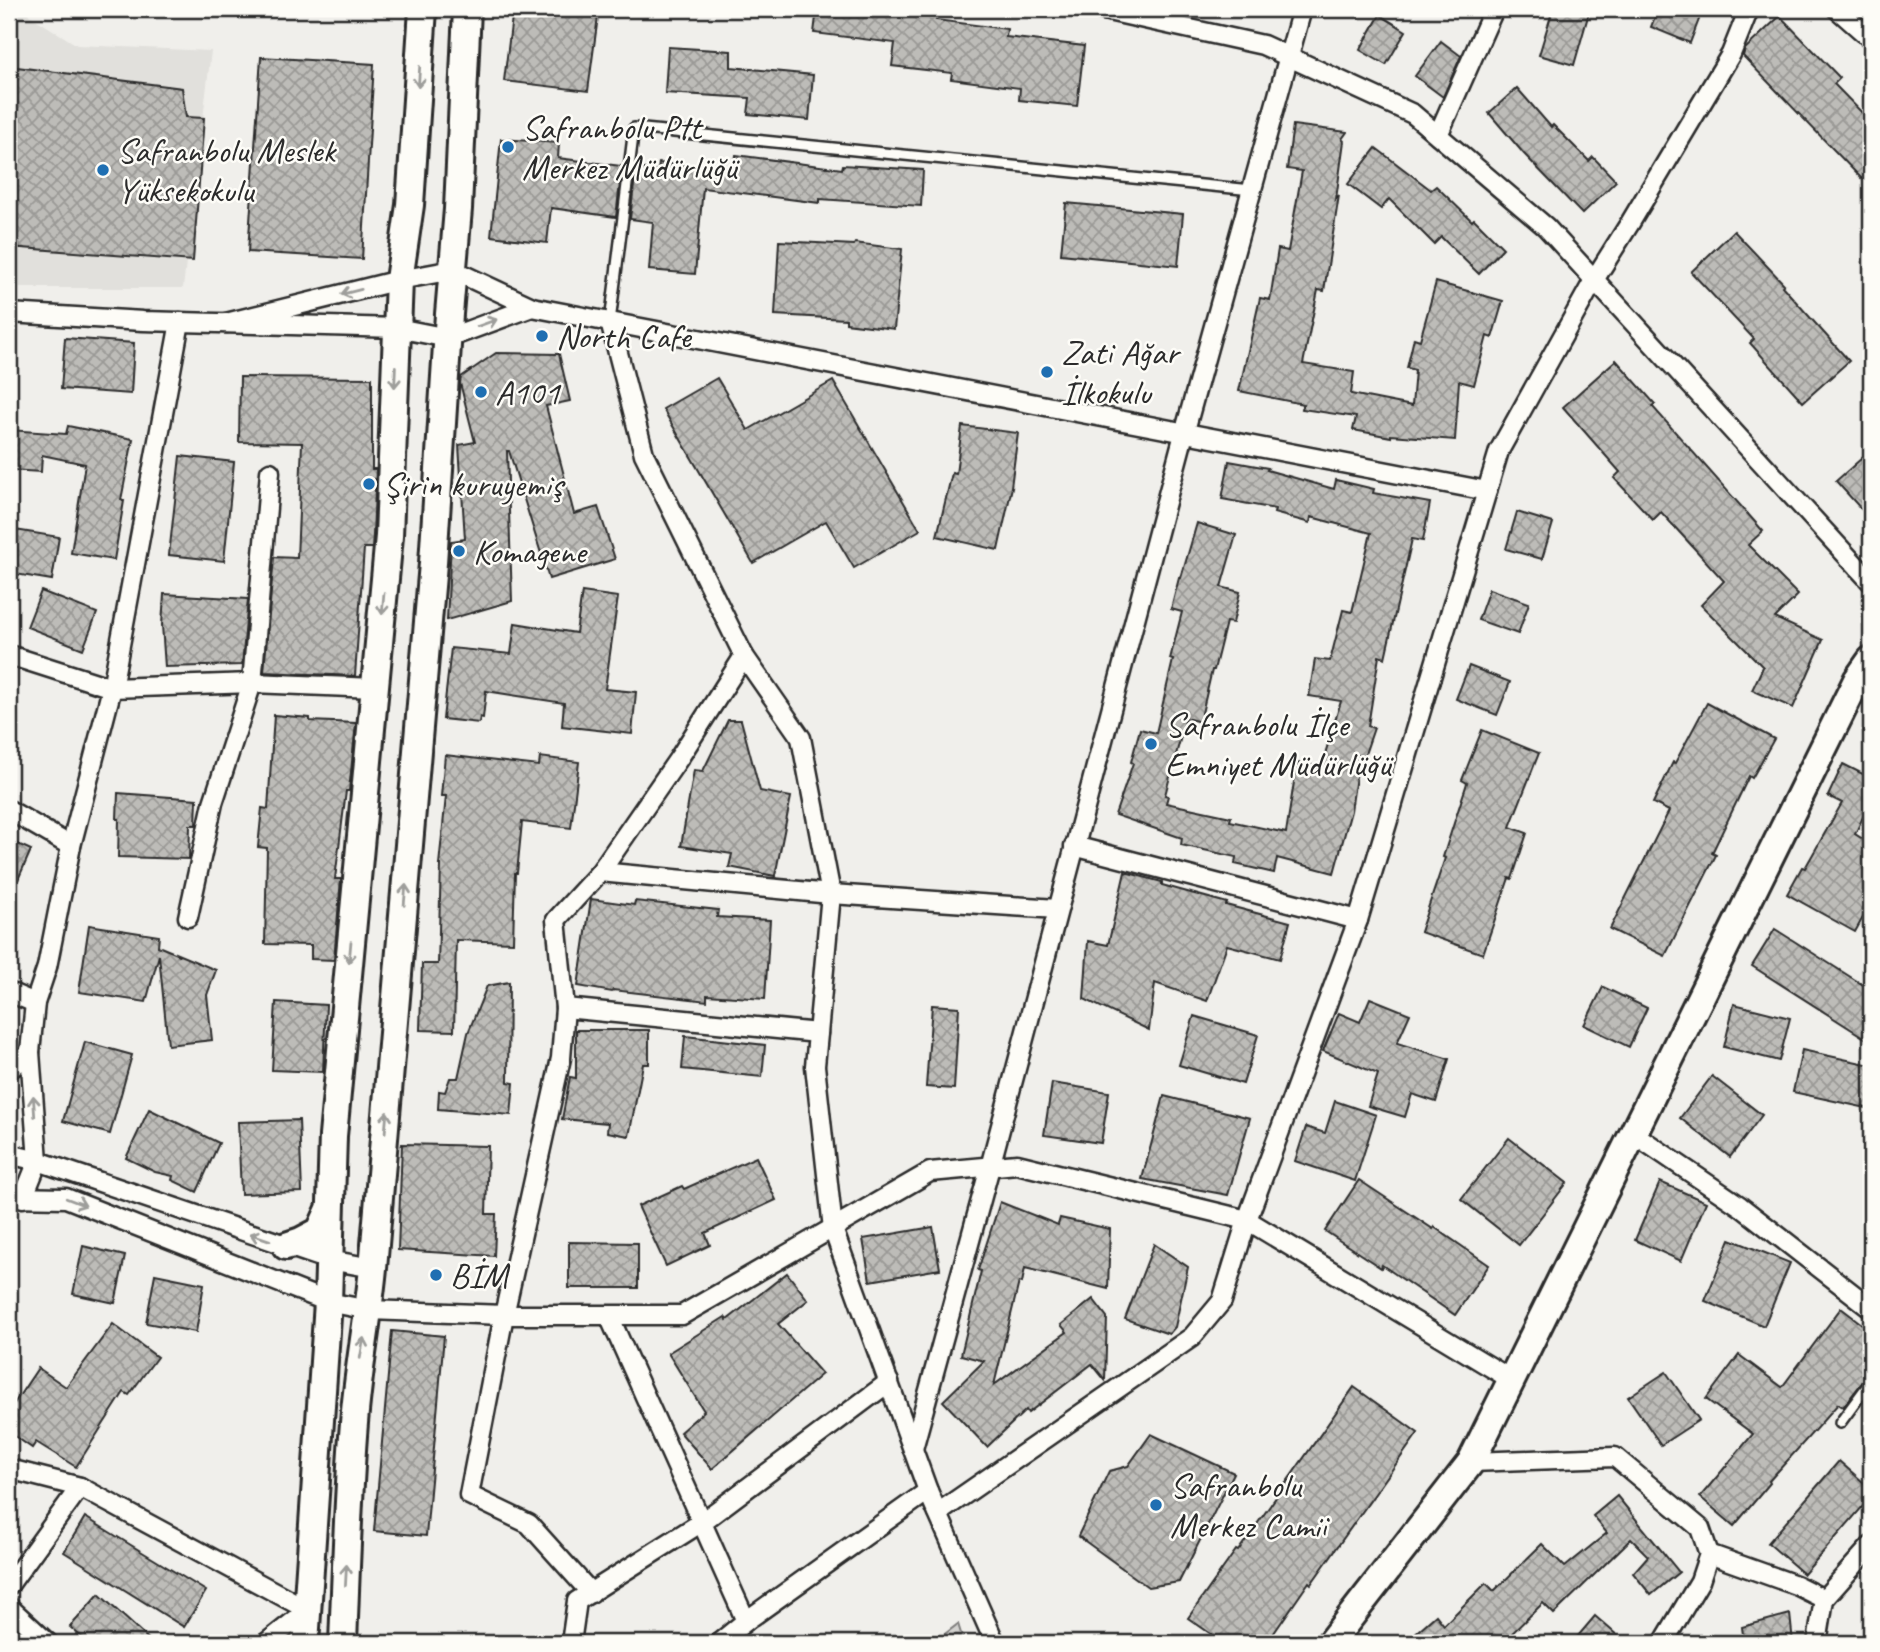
<svg xmlns="http://www.w3.org/2000/svg" width="1880" height="1652" font-family="Caveat,sans-serif">
  <style>
    .built { fill: #e1e0dc }
    .park { fill: url(#park-tufts); stroke: #7f7e7d; stroke-width: 2 }
    .building { fill: url(#building-cross-hatch); stroke: #2b2b2b; stroke-width: 2 }
    .lines { fill: none; stroke-linecap: round; stroke-linejoin: round }
    .lane-casing { stroke: #2b2b2b; stroke-width: 14 }
    .street-casing { stroke: #2b2b2b; stroke-width: 23 }
    .secondary-casing { stroke: #2b2b2b; stroke-width: 32 }
    .lane { stroke: #fdfcf7; stroke-width: 9 }
    .street { stroke: #fdfcf7; stroke-width: 18 }
    .secondary { stroke: #fdfcf7; stroke-width: 26 }
    .oneway { stroke: #9e9e9b }
    .poi-dot { fill: #1f6fb2; stroke: #fdfcf7; stroke-width: 2.5 }
    .labels { text-anchor: middle; dominant-baseline: central; stroke-width: 5; stroke-linejoin: round; paint-order: stroke }
    .poi-label { font-size: 35px; fill: #2b2b2b; stroke: #fdfcf7; text-anchor: start }
  </style>
  <defs>
    <pattern id="park-tufts" width="24" height="20" patternUnits="userSpaceOnUse" patternTransform="scale(1.75)"><rect width="24" height="20" fill="#d3d2cf"/><path d="M3 7l-1-3M5 7V3M7 7l1-3M15 17l-1-3M17 17v-4M19 17l1-3" fill="none" stroke="#b5b4b2"/></pattern>
    <pattern id="building-cross-hatch" width="8" height="8" patternUnits="userSpaceOnUse" patternTransform="scale(1.75)"><rect width="8" height="8" fill="#bdbcb8"/><path d="M0 0l8 8M0 8l8-8" fill="none" stroke="#9a9996"/></pattern>
  </defs>
  <rect width="100%" height="100%" fill="#f0efeb"/>
  <filter id="ink" filterUnits="userSpaceOnUse"><feTurbulence type="fractalNoise" baseFrequency=".0143" numOctaves="2"/><feDisplacementMap in="SourceGraphic" scale="14" xChannelSelector="R" yChannelSelector="G"/><feConvolveMatrix kernelMatrix="1 2 1 2 8 2 1 2 1" color-interpolation-filters="sRGB"/></filter>
  <g filter="url(#ink)">
    <polygon class="built" points="9,9 27,9 29,15 77,45 211,51 183,288 9,288"/>
    <polygon class="park" points="958,1624 964,1643 933,1643"/>
    <g class="building">
      <polygon points="513,9 599,9 588,91 504,81"/>
      <polygon points="817,9 884,9 937,16 936,20 1007,29 1006,37 1084,46 1077,106 1019,100 1020,88 951,79 952,73 892,66 895,43 814,33"/>
      <polygon points="1553,9 1590,9 1574,65 1539,55"/>
      <polygon points="1658,9 1703,9 1690,43 1651,27"/>
      <polygon points="1380,15 1406,31 1386,65 1360,50"/>
      <polygon points="1780,16 1840,78 1834,84 1871,122 1871,170 1862,179 1743,56 1745,49"/>
      <polygon points="1441,41 1461,56 1443,97 1415,76"/>
      <polygon points="668,47 731,51 731,67 813,75 809,120 748,114 750,98 665,93"/>
      <polygon points="261,57 374,64 362,259 248,252"/>
      <polygon points="9,66 182,88 186,117 204,118 193,261 9,247"/>
      <polygon points="1517,88 1551,127 1553,125 1589,161 1593,157 1616,181 1582,214 1524,154 1489,113"/>
      <polygon points="1293,125 1347,132 1342,139 1344,141 1336,199 1339,195 1324,291 1318,290 1303,364 1354,372 1351,394 1412,406 1415,370 1407,368 1414,338 1420,340 1436,282 1503,301 1492,338 1487,336 1474,385 1459,381 1455,440 1391,435 1391,437 1353,430 1356,417 1302,409 1303,404 1239,391 1260,298 1270,300 1278,249 1288,251 1302,171 1287,169"/>
      <polygon points="501,139 559,143 558,158 622,166 616,217 551,208 547,243 491,236"/>
      <polygon points="1376,148 1431,190 1436,186 1472,221 1474,219 1503,248 1479,274 1441,237 1434,244 1389,199 1381,209 1348,184"/>
      <polygon points="736,155 842,169 843,165 923,170 921,206 820,199 820,203 703,188 695,274 649,270 653,222 630,219 636,168 658,171 659,163 734,170"/>
      <polygon points="1066,203 1183,214 1178,266 1061,254"/>
      <polygon points="1734,231 1784,284 1782,286 1849,361 1803,402 1750,343 1754,339 1691,272"/>
      <polygon points="779,241 854,245 855,243 902,249 894,329 846,323 846,319 775,315"/>
      <polygon points="65,338 134,343 131,394 61,389"/>
      <polygon points="496,353 559,354 570,401 546,406 574,514 598,507 615,559 549,579 509,451 507,451 512,601 447,620 451,541 465,539 459,445 475,442 460,383 461,377"/>
      <polygon points="1616,360 1655,404 1652,406 1763,531 1748,545 1798,595 1775,618 1823,640 1793,708 1752,690 1763,667 1701,605 1724,581 1661,512 1653,520 1614,478 1620,472 1563,407"/>
      <polygon points="240,377 372,378 372,469 376,469 373,535 372,548 364,548 355,676 264,672 274,557 297,558 302,443 239,442"/>
      <polygon points="717,378 748,430 833,381 920,530 854,568 826,521 753,563 663,409"/>
      <polygon points="68,426 133,439 121,500 124,501 114,560 71,553 85,464 42,455 41,472 9,470 9,430 66,434"/>
      <polygon points="962,426 1018,433 1011,487 1012,487 998,550 937,536 952,473 956,474"/>
      <polygon points="1871,450 1871,520 1836,481"/>
      <polygon points="180,456 234,462 224,561 169,555"/>
      <polygon points="1229,461 1268,468 1267,470 1334,489 1336,480 1374,489 1373,493 1430,503 1423,541 1412,539 1385,658 1379,656 1368,726 1374,728 1364,757 1359,756 1351,811 1334,873 1277,858 1274,873 1235,864 1236,857 1181,845 1182,838 1115,815 1133,763 1131,762 1140,729 1156,733 1173,660 1170,659 1182,612 1171,609 1179,578 1181,578 1197,523 1236,535 1221,587 1240,592 1233,623 1226,622 1214,670 1212,670 1200,722 1186,718 1165,795 1168,796 1166,803 1231,817 1230,821 1286,833 1297,763 1321,767 1341,701 1309,696 1315,659 1330,661 1343,610 1352,612 1371,533 1311,517 1310,523 1274,513 1275,509 1222,499"/>
      <polygon points="1517,512 1553,523 1542,559 1506,549"/>
      <polygon points="9,529 59,537 52,580 9,573"/>
      <polygon points="1489,589 1529,603 1518,634 1478,620"/>
      <polygon points="41,591 97,613 83,649 27,627"/>
      <polygon points="582,592 618,597 605,689 636,692 632,734 562,726 564,703 486,691 483,718 480,717 479,723 443,719 451,648 511,654 515,623 576,633"/>
      <polygon points="164,594 248,599 242,665 165,667 162,625"/>
      <polygon points="1469,666 1510,682 1497,715 1456,699"/>
      <polygon points="1707,703 1774,739 1752,778 1749,776 1712,853 1716,855 1665,956 1610,929 1669,811 1653,803 1673,762 1675,763"/>
      <polygon points="274,715 310,718 310,721 356,723 349,791 346,791 335,879 341,879 334,960 311,959 311,945 265,944 267,848 258,847 262,808 268,809"/>
      <polygon points="728,720 741,720 760,791 791,797 775,876 729,867 732,854 681,846 694,770 703,771"/>
      <polygon points="1482,730 1539,753 1510,827 1527,833 1512,879 1509,878 1483,954 1420,932 1445,858 1443,857 1467,783 1462,780"/>
      <polygon points="445,755 539,766 540,757 579,762 571,828 522,822 517,873 515,873 513,942 456,940 454,1031 420,1030 422,964 438,964 441,865 439,865 446,796 441,796"/>
      <polygon points="1843,764 1871,778 1871,800 1855,834 1871,844 1871,903 1855,932 1787,894 1802,867 1805,868 1842,803 1828,796"/>
      <polygon points="118,793 197,799 196,825 190,825 189,859 118,857 119,819 117,819"/>
      <polygon points="9,840 31,850 9,900"/>
      <polygon points="1125,872 1162,882 1162,885 1227,903 1226,905 1290,922 1280,959 1227,945 1207,1001 1155,983 1149,1030 1084,999 1088,941 1108,945"/>
      <polygon points="591,899 634,905 635,901 718,910 717,917 770,920 765,999 707,995 707,1001 613,990 612,992 578,986"/>
      <polygon points="89,925 159,936 158,946 216,970 207,995 212,1040 168,1045 159,955 146,1002 79,992"/>
      <polygon points="1775,929 1871,990 1871,1042 1752,966"/>
      <polygon points="509,982 508,1082 514,1083 511,1115 438,1109 439,1091 445,1092 450,1078 458,1078 468,1033 487,986"/>
      <polygon points="1603,987 1647,1008 1629,1047 1584,1025"/>
      <polygon points="1370,998 1410,1014 1397,1043 1449,1059 1436,1102 1412,1094 1405,1117 1368,1106 1378,1074 1323,1051 1339,1013 1360,1022"/>
      <polygon points="276,1002 326,1005 323,1072 272,1070"/>
      <polygon points="1734,1004 1790,1018 1779,1061 1724,1047"/>
      <polygon points="932,1005 959,1007 954,1089 926,1087"/>
      <polygon points="1194,1016 1258,1035 1243,1084 1179,1065"/>
      <polygon points="576,1030 649,1030 649,1064 643,1064 629,1136 607,1132 608,1123 562,1119 570,1077 576,1078"/>
      <polygon points="685,1036 765,1045 762,1077 682,1069"/>
      <polygon points="85,1042 132,1055 110,1134 63,1121"/>
      <polygon points="1802,1050 1871,1065 1871,1109 1793,1092"/>
      <polygon points="1712,1076 1762,1115 1730,1157 1680,1118"/>
      <polygon points="1052,1083 1109,1092 1101,1143 1044,1135"/>
      <polygon points="1164,1096 1250,1118 1228,1195 1142,1179"/>
      <polygon points="1335,1101 1376,1115 1355,1181 1295,1161 1306,1127 1325,1133"/>
      <polygon points="149,1109 219,1143 197,1192 172,1180 173,1176 155,1172 126,1158"/>
      <polygon points="299,1120 302,1192 241,1194 238,1122"/>
      <polygon points="1509,1138 1567,1183 1519,1245 1461,1199"/>
      <polygon points="402,1144 488,1146 486,1214 496,1214 494,1256 398,1250"/>
      <polygon points="756,1157 776,1200 705,1233 710,1245 666,1266 638,1206 682,1186 684,1189"/>
      <polygon points="1359,1180 1433,1229 1434,1227 1489,1265 1455,1315 1382,1265 1381,1268 1325,1231"/>
      <polygon points="1660,1182 1706,1202 1681,1261 1635,1240"/>
      <polygon points="1000,1202 1058,1225 1060,1218 1110,1229 1108,1289 1025,1268 1022,1283 1019,1282 994,1385 1067,1332 1061,1325 1093,1299 1107,1317 1105,1380 1092,1364 1028,1413 1026,1410 987,1447 943,1401 984,1361 961,1355 981,1271 978,1270"/>
      <polygon points="933,1227 940,1269 870,1281 863,1239"/>
      <polygon points="1730,1239 1790,1263 1764,1326 1705,1301"/>
      <polygon points="569,1242 638,1243 638,1288 569,1288"/>
      <polygon points="1154,1244 1188,1267 1175,1327 1169,1334 1125,1319"/>
      <polygon points="83,1246 125,1256 115,1303 73,1294"/>
      <polygon points="787,1273 808,1300 778,1324 822,1374 712,1469 680,1432 704,1411 668,1353 725,1317 727,1320"/>
      <polygon points="155,1274 204,1284 196,1332 146,1323"/>
      <polygon points="1841,1308 1871,1331 1871,1371 1843,1407 1838,1404 1769,1481 1770,1483 1734,1526 1700,1497 1753,1434 1706,1399 1739,1355 1782,1387"/>
      <polygon points="113,1324 157,1357 129,1395 124,1392 76,1467 36,1442 32,1448 9,1432 9,1411 38,1368 66,1387"/>
      <polygon points="392,1331 444,1336 426,1536 374,1531"/>
      <polygon points="1666,1372 1699,1420 1661,1445 1628,1397"/>
      <polygon points="1354,1387 1418,1433 1311,1584 1309,1582 1267,1643 1224,1643 1188,1618 1236,1550 1238,1551"/>
      <polygon points="1151,1434 1234,1473 1179,1582 1148,1587 1078,1536 1109,1471 1128,1466"/>
      <polygon points="1839,1461 1871,1489 1871,1497 1804,1574 1768,1543"/>
      <polygon points="1617,1496 1679,1572 1651,1595 1633,1573 1648,1556 1631,1539 1554,1614 1543,1603 1502,1643 1404,1643 1436,1615 1444,1625 1486,1583 1494,1591 1542,1544 1565,1567 1607,1533 1593,1516"/>
      <polygon points="85,1517 206,1591 184,1627 64,1552"/>
      <polygon points="99,1594 153,1643 88,1643 70,1627"/>
      <polygon points="1790,1614 1793,1643 1744,1643 1742,1627"/>
      <polygon points="1595,1616 1626,1643 1572,1643"/>
    </g>
    <g class="lines">
      <defs>
        <g id="lane">
          <polyline points="610,322 634,128 1252,190"/>
          <polyline points="1840,1423 1871,1381"/>
        </g>
        <g id="street">
          <polyline points="1099,9 1263,45 1413,114 1546,227 1871,582"/>
          <polyline points="1837,9 1871,39"/>
          <polyline points="1438,135 1494,9"/>
          <polyline points="9,313 143,321 397,328 448,338 532,307"/>
          <polyline points="610,322 644,454 744,656 801,738 831,894 815,1066 833,1229 928,1491 995,1643"/>
          <polyline points="226,323 399,280 453,270 532,307 1487,491"/>
          <polyline points="9,655 112,688 252,683 375,688"/>
          <polyline points="9,810 71,846"/>
          <polyline points="1074,846 1358,920"/>
          <polyline points="600,872 831,894 1057,909"/>
          <polyline points="188,917 213,803 252,683 270,472"/>
          <polyline points="9,992 35,1003"/>
          <polyline points="565,1008 818,1033"/>
          <polyline points="9,1070 30,1052"/>
          <polyline points="1634,1134 1740,1206 1871,1308"/>
          <polyline points="9,1154 38,1161 329,1260 373,1268"/>
          <polyline points="9,1197 66,1198 328,1302 369,1310 504,1315 682,1315 930,1172 1017,1164 1247,1220 1512,1380"/>
          <polyline points="23,1198 38,1161 30,1052 35,1003 47,967 71,846 112,688 180,322"/>
          <polyline points="609,1316 746,1621"/>
          <polyline points="913,1449 990,1167 1184,434 1302,9"/>
          <polyline points="1471,1462 1615,1457 1700,1528 1709,1554 1700,1581 1663,1643"/>
          <polyline points="9,1469 80,1487 308,1610 266,1643"/>
          <polyline points="938,1513 1192,1337 1222,1301 1247,1220 1358,920 1499,451 1594,280 1630,223 1731,54 1749,9"/>
          <polyline points="1709,1554 1796,1585 1824,1599"/>
          <polyline points="9,1585 80,1487"/>
          <polyline points="591,1593 529,1524 469,1495 504,1315 561,1058 565,1008 556,920 600,872 679,758 744,656"/>
          <polyline points="9,1607 48,1643"/>
          <polyline points="571,1643 577,1601 702,1522 889,1382"/>
          <polyline points="719,1643 746,1621 928,1491"/>
          <polyline points="1817,1643 1824,1599 1871,1546"/>
        </g>
        <g id="secondary">
          <polyline points="286,1246 301,1241 320,1231 330,1209"/>
          <polyline points="305,1643 328,1302 333,1136 389,536 399,280 410,205 423,9"/>
          <path d="M343,1643C346,1570 348,1496 354,1423C358,1371 368,1320 373,1268L433,563L449,314L458,209L467,9"/>
          <polyline points="1330,1643 1471,1462 1857,680 1871,660"/>
        </g>
      </defs>
      <use href="#lane" class="lane-casing"/>
      <use href="#street" class="street-casing"/>
      <use href="#secondary" class="secondary-casing"/>
      <use href="#lane" class="lane"/>
      <use href="#street" class="street"/>
      <use href="#secondary" class="secondary"/>
    </g>
    <defs><path id="oneway-shaft" d="M-6 0H5M1.5-3L5.5 0L1.5 3" fill="none" stroke-width="1.6" stroke-linecap="round" stroke-linejoin="round" transform="scale(1.75)"/></defs>
    <g class="oneway">
      <use href="#oneway-shaft" transform="translate(419 77) rotate(94)"/>
      <use href="#oneway-shaft" transform="translate(351 292) rotate(166)"/>
      <use href="#oneway-shaft" transform="translate(487 323) rotate(-20)"/>
      <use href="#oneway-shaft" transform="translate(395 377) rotate(92)"/>
      <use href="#oneway-shaft" transform="translate(383 604) rotate(95)"/>
      <use href="#oneway-shaft" transform="translate(405 895) rotate(-85)"/>
      <use href="#oneway-shaft" transform="translate(350 952) rotate(95)"/>
      <use href="#oneway-shaft" transform="translate(34 1106) rotate(-94)"/>
      <use href="#oneway-shaft" transform="translate(386 1122) rotate(-85)"/>
      <use href="#oneway-shaft" transform="translate(76 1202) rotate(21)"/>
      <use href="#oneway-shaft" transform="translate(260 1237) rotate(-161)"/>
      <use href="#oneway-shaft" transform="translate(362 1348) rotate(-80)"/>
      <use href="#oneway-shaft" transform="translate(346 1575) rotate(-87)"/>
    </g>
  </g>
  <g class="poi-dot">
    <circle cx="508" cy="147" r="7"/>
    <circle cx="103" cy="170" r="7"/>
    <circle cx="542" cy="336" r="7"/>
    <circle cx="1047" cy="372" r="7"/>
    <circle cx="481" cy="392" r="7"/>
    <circle cx="369" cy="484" r="7"/>
    <circle cx="459" cy="551" r="7"/>
    <circle cx="1151" cy="744" r="7"/>
    <circle cx="436" cy="1275" r="7"/>
    <circle cx="1156" cy="1505" r="7"/>
  </g>
  <g class="labels">
    <g class="poi-label">
      <text x="522" y="127">Safranbolu Ptt<tspan x="522" dy="40">Merkez Müdürlüğü</tspan></text>
      <text x="117" y="150">Safranbolu Meslek<tspan x="117" dy="40">Yüksekokulu</tspan></text>
      <text x="556" y="336">North Cafe</text>
      <text x="1061" y="352">Zati Ağar<tspan x="1061" dy="40">İlkokulu</tspan></text>
      <text x="495" y="392">A101</text>
      <text x="383" y="484">Şirin kuruyemiş</text>
      <text x="473" y="551">Komagene</text>
      <text x="1165" y="724">Safranbolu İlçe<tspan x="1165" dy="40">Emniyet Müdürlüğü</tspan></text>
      <text x="450" y="1275">BİM</text>
      <text x="1170" y="1485">Safranbolu<tspan x="1170" dy="40">Merkez Camii</tspan></text>
    </g>
  </g>
  <rect width="1880" height="1652" fill="none" stroke="#fdfcf7" stroke-width="35"/>
  <rect x="18" y="18" width="1845" height="1617" fill="none" stroke="#2b2b2b" stroke-width="2.5" filter="url(#ink)"/>
</svg>
